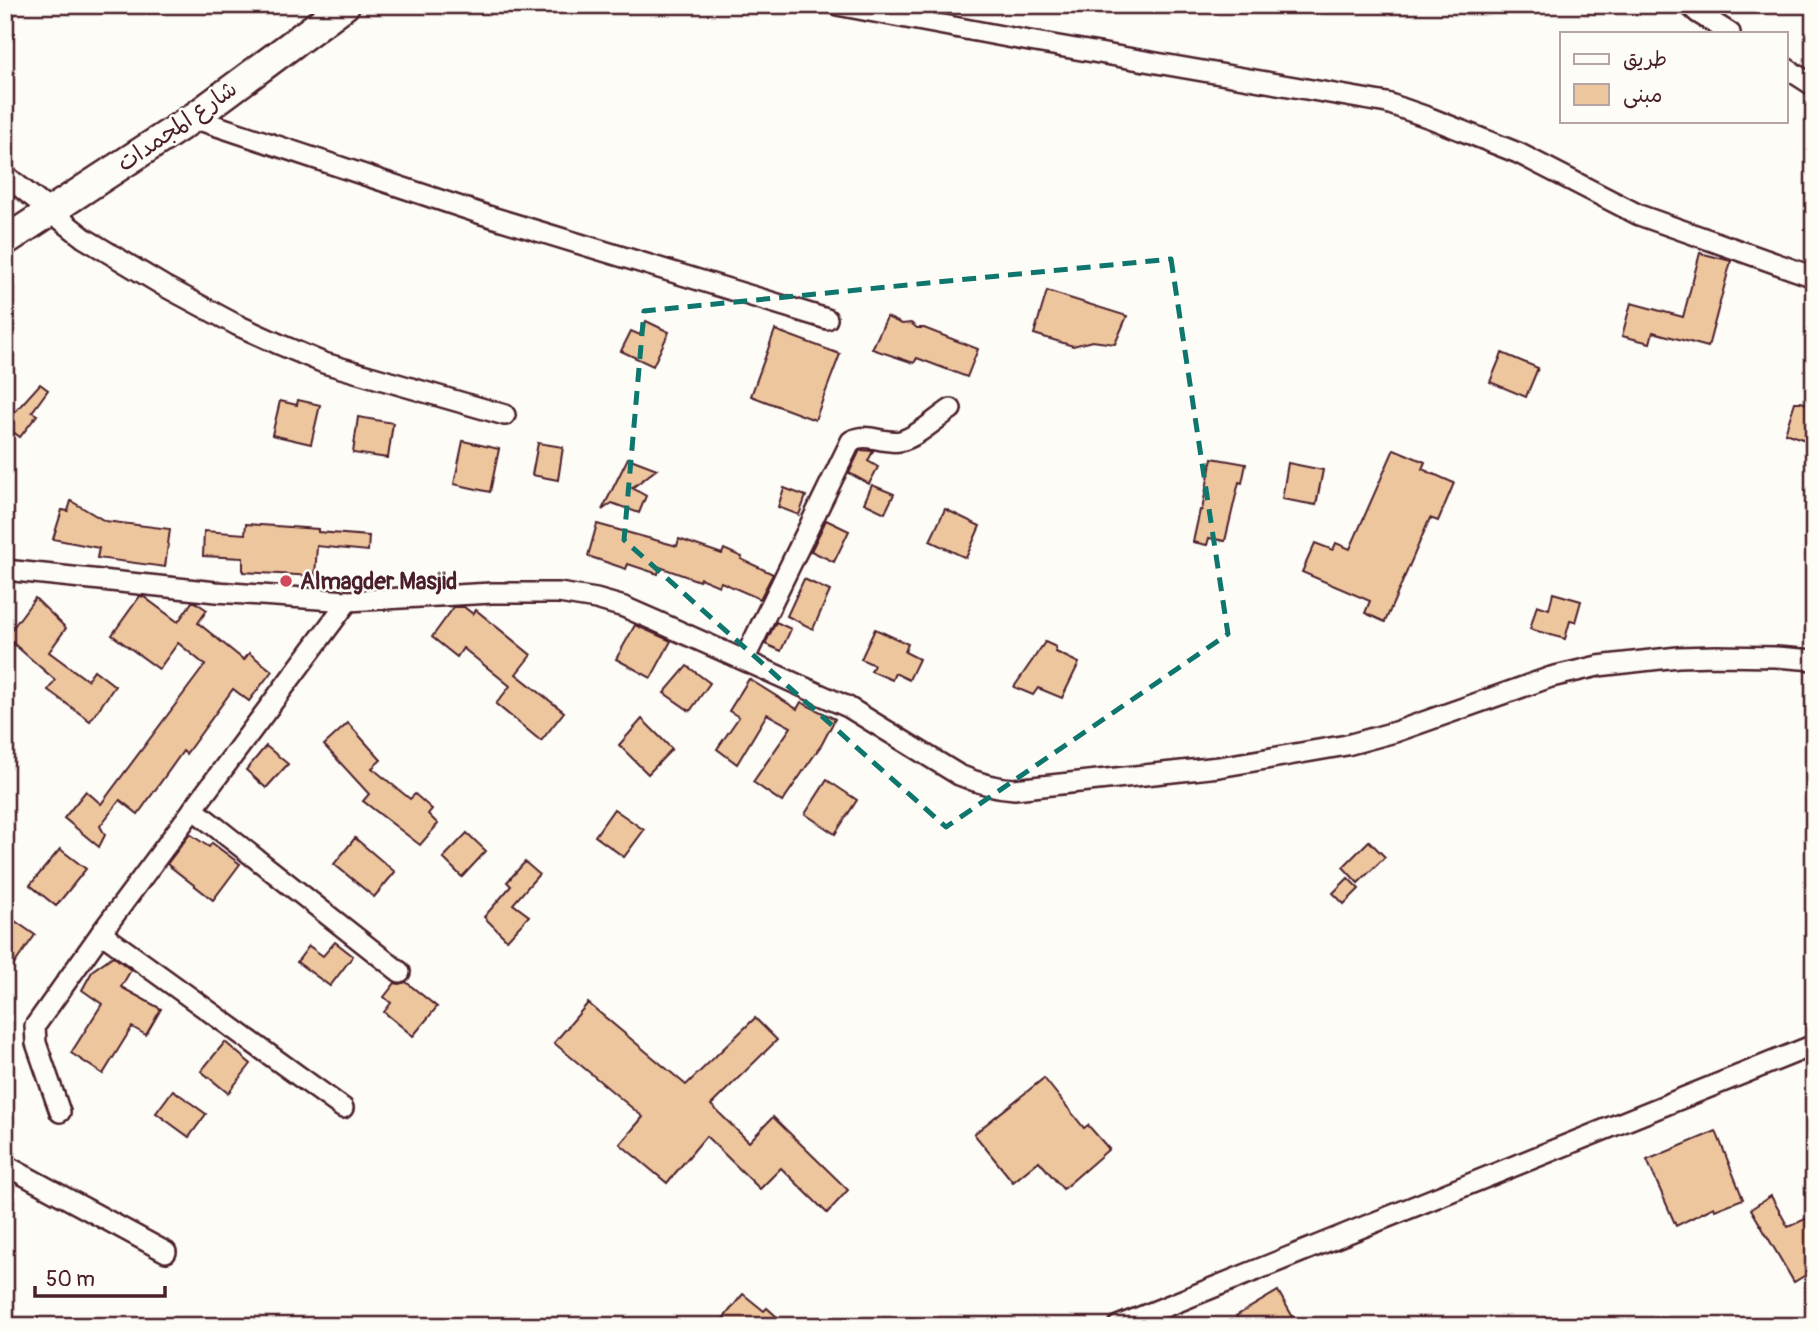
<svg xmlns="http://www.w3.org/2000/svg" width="1819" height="1331" font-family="Pangolin,'Playpen Sans Arabic',sans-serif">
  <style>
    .building { fill: #eec69e; stroke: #4a1f2b; stroke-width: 2 }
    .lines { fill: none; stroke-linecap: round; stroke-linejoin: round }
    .minor-casing { stroke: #4a1f2b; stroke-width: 24 }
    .secondary-casing { stroke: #4a1f2b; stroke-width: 33 }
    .minor { stroke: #fdfcf7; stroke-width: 19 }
    .secondary { stroke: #fdfcf7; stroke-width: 28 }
    .marked { fill: none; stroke: #0f766e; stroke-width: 5; stroke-dasharray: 14 9; stroke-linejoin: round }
    .poi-dot { fill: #d1495b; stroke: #fdfcf7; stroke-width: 2.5 }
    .labels { text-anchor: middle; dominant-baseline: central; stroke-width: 5; stroke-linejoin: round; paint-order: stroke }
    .street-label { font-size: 23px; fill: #4a1f2b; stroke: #fdfcf7 }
    .poi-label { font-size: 23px; font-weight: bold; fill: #4a1f2b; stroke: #fdfcf7; text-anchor: start }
  </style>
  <rect width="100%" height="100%" fill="#fdfcf7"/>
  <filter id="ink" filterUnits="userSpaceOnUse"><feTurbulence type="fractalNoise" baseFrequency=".0143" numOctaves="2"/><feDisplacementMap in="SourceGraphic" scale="14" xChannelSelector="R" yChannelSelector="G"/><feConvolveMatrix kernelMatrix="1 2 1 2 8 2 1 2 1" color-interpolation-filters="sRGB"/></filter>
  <g filter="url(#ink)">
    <g class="building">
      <polygon points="1700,253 1731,261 1708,347 1653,332 1650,343 1622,336 1631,303 1683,317"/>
      <polygon points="1047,291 1127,316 1115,344 1092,341 1073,346 1034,334"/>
      <polygon points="887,317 902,324 911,323 917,328 924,328 978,349 967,377 917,358 914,363 872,349"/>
      <polygon points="646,321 669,332 653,366 621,351 631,331 640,335"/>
      <polygon points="775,330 840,354 815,420 751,396"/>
      <polygon points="1502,353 1538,368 1526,397 1490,382"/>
      <polygon points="40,384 48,390 32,412 37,415 20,437 5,426 5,423"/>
      <polygon points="298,400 320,405 311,444 272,435 280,401 297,405"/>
      <polygon points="1795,402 1801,402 1813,406 1810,416 1814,417 1814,443 1785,433"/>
      <polygon points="358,417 393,423 388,458 353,453"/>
      <polygon points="463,441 499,449 490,492 454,484"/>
      <polygon points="538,443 563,447 558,480 532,475"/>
      <polygon points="1394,449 1425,462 1422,469 1454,483 1438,521 1430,518 1385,622 1365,613 1370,601 1302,572 1315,543 1333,550 1336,543 1350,549"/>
      <polygon points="860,450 873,451 868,461 878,467 869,484 849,473"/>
      <polygon points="628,458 657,469 632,488 646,496 639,513 612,503 602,510"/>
      <polygon points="1212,458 1246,464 1242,483 1239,482 1225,541 1209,538 1207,545 1193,542 1200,510 1202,510"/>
      <polygon points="1288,463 1323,470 1316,505 1282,499"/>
      <polygon points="872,485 894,494 885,513 864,503"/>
      <polygon points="784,488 806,496 799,515 778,507"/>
      <polygon points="71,501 105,521 170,529 165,567 97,558 99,548 53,539 62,510 68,511"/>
      <polygon points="945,509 980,526 966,558 930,541"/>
      <polygon points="826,520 849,531 834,562 811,551"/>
      <polygon points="246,524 318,529 318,532 369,536 368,551 317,546 315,576 243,572 243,558 203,556 204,531 245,534"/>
      <polygon points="597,524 677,546 679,539 722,554 724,549 742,557 741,559 773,574 760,599 721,582 719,586 700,578 699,581 660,567 658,574 628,564 626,569 588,556"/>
      <polygon points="804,579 830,591 813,629 787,616"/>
      <polygon points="1553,593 1581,601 1575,622 1570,621 1565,639 1530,629 1537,605 1549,609"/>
      <polygon points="140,596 144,597 178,622 192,602 195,602 207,610 198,623 244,660 249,653 272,671 249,701 233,689 186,754 183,751 138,814 120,800 100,826 105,835 99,847 64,818 86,791 101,804 205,665 178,643 159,669 112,635"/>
      <polygon points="35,598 66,628 49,652 87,680 94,670 115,686 90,721 48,690 55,680 6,637"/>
      <polygon points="454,607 464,607 473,614 476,610 531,655 516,674 564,712 541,741 496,704 510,686 463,648 457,657 432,637"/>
      <polygon points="776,622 791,629 781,651 765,644"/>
      <polygon points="635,625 671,641 651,678 616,659"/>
      <polygon points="875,629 908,644 905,652 919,659 909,680 895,673 892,680 871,671 874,665 861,659"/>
      <polygon points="1045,642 1056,647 1056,652 1079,663 1062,698 1038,688 1033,695 1014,687"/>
      <polygon points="687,666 710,683 690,711 664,693"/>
      <polygon points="749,679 797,709 801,702 835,719 822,744 782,802 753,782 791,727 767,714 737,764 717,749 739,717 729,711"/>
      <polygon points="642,719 672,749 648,774 619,745"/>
      <polygon points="348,723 381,760 372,768 410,799 415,794 432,809 428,814 438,824 420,845 363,801 369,794 324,745"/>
      <polygon points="266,746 288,764 266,788 246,770"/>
      <polygon points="827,780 857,800 835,834 805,814"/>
      <polygon points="614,809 644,830 624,857 595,836"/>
      <polygon points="467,833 486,851 462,877 443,858"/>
      <polygon points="190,834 209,847 212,843 240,864 213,900 167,864"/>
      <polygon points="355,838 395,872 374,897 334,864"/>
      <polygon points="1369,841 1385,857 1358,883 1343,867"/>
      <polygon points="60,849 86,869 56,906 30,885"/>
      <polygon points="525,862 539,874 513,904 529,916 507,940 484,917 511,886 507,882"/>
      <polygon points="1348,878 1359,889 1344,904 1333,893"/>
      <polygon points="5,914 35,935 5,977"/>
      <polygon points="335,942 353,956 330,986 297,962 309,946 323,956"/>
      <polygon points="113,956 131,970 121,987 161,1009 146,1035 132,1027 103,1074 71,1053 102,1004 82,990 93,970"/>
      <polygon points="406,982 437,1007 413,1036 384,1012 391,1003 384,997 395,983 399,984"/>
      <polygon points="588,1003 686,1085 755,1018 777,1040 711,1105 749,1142 773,1117 848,1190 827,1213 781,1168 760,1189 706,1136 667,1183 620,1144 643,1117 554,1043"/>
      <polygon points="225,1042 251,1064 228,1093 201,1071"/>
      <polygon points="1044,1078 1084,1128 1088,1125 1109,1149 1063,1189 1039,1161 1013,1182 974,1134"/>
      <polygon points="173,1090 206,1114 189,1137 156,1113"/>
      <polygon points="1716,1131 1743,1199 1715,1210 1714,1207 1676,1226 1647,1160"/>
      <polygon points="1771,1196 1788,1227 1814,1215 1814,1270 1794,1282 1751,1209"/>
      <polygon points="1278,1291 1298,1326 1241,1326 1236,1316"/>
      <polygon points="743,1294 764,1311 767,1308 787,1326 717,1326"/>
    </g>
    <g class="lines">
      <defs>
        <g id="minor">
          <polyline points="837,5 1018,39 1387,103 1430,118 1518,153 1639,215 1814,277"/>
          <polyline points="1689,5 1698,13 1730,33"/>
          <polyline points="1786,68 1814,86"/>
          <polyline points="193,118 485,215 827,319"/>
          <polyline points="5,175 84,238 164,286 237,325 281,345 324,363 505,415"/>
          <path d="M5,570L216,592L348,601L492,593H559L596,599L624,607L656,621L848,707L959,775C978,783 994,788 1014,789L1219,767L1347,745L1395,732L1551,677L1598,666L1678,657L1716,656L1776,657L1814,660"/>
          <path d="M744,660L851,441C867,432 883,444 900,441C916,438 937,418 951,409"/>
          <polyline points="193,809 400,972"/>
          <polyline points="101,933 343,1108"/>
          <polyline points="60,1112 36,1043 35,1026 101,933 348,601"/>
          <polyline points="5,1165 166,1252"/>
          <polyline points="1118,1326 1814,1045"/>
        </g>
        <polyline id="secondary" points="5,241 193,118 345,5"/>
      </defs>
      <use href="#minor" class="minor-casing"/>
      <use href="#secondary" class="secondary-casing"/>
      <use href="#minor" class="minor"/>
      <use href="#secondary" class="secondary"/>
    </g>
  </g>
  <path class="marked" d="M1171,259L1228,634L946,827L624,540L644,311Z"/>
  <circle class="poi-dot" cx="286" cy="581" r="7"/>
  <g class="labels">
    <g class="street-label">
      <text transform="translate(177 126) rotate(-35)">شارع المجمدات</text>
    </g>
    <g class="poi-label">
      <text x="300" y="581">Almagder Masjid</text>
    </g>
  </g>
  <rect width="1819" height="1331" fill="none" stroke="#fdfcf7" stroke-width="28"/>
  <rect x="14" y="14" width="1791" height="1303" fill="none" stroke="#4a1f2b" stroke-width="2.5" filter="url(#ink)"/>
  <rect x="1560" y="32" width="228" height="91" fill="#fdfcf7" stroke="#b5a4a5" stroke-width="2"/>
  <rect x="1574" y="54" width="35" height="10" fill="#fdfcf7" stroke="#b5a4a5" stroke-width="2"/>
  <text x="1623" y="66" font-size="21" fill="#4a1f2b">طريق</text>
  <rect x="1574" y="84" width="35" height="21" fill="#eec69e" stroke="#b5a4a5" stroke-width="2"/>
  <text x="1623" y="102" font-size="21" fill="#4a1f2b">مبنى</text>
  <path d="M35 1286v10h130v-10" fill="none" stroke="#4a1f2b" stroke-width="3.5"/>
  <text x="46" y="1286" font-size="21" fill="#4a1f2b" stroke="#fdfcf7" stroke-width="5" paint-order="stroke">50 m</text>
</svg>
